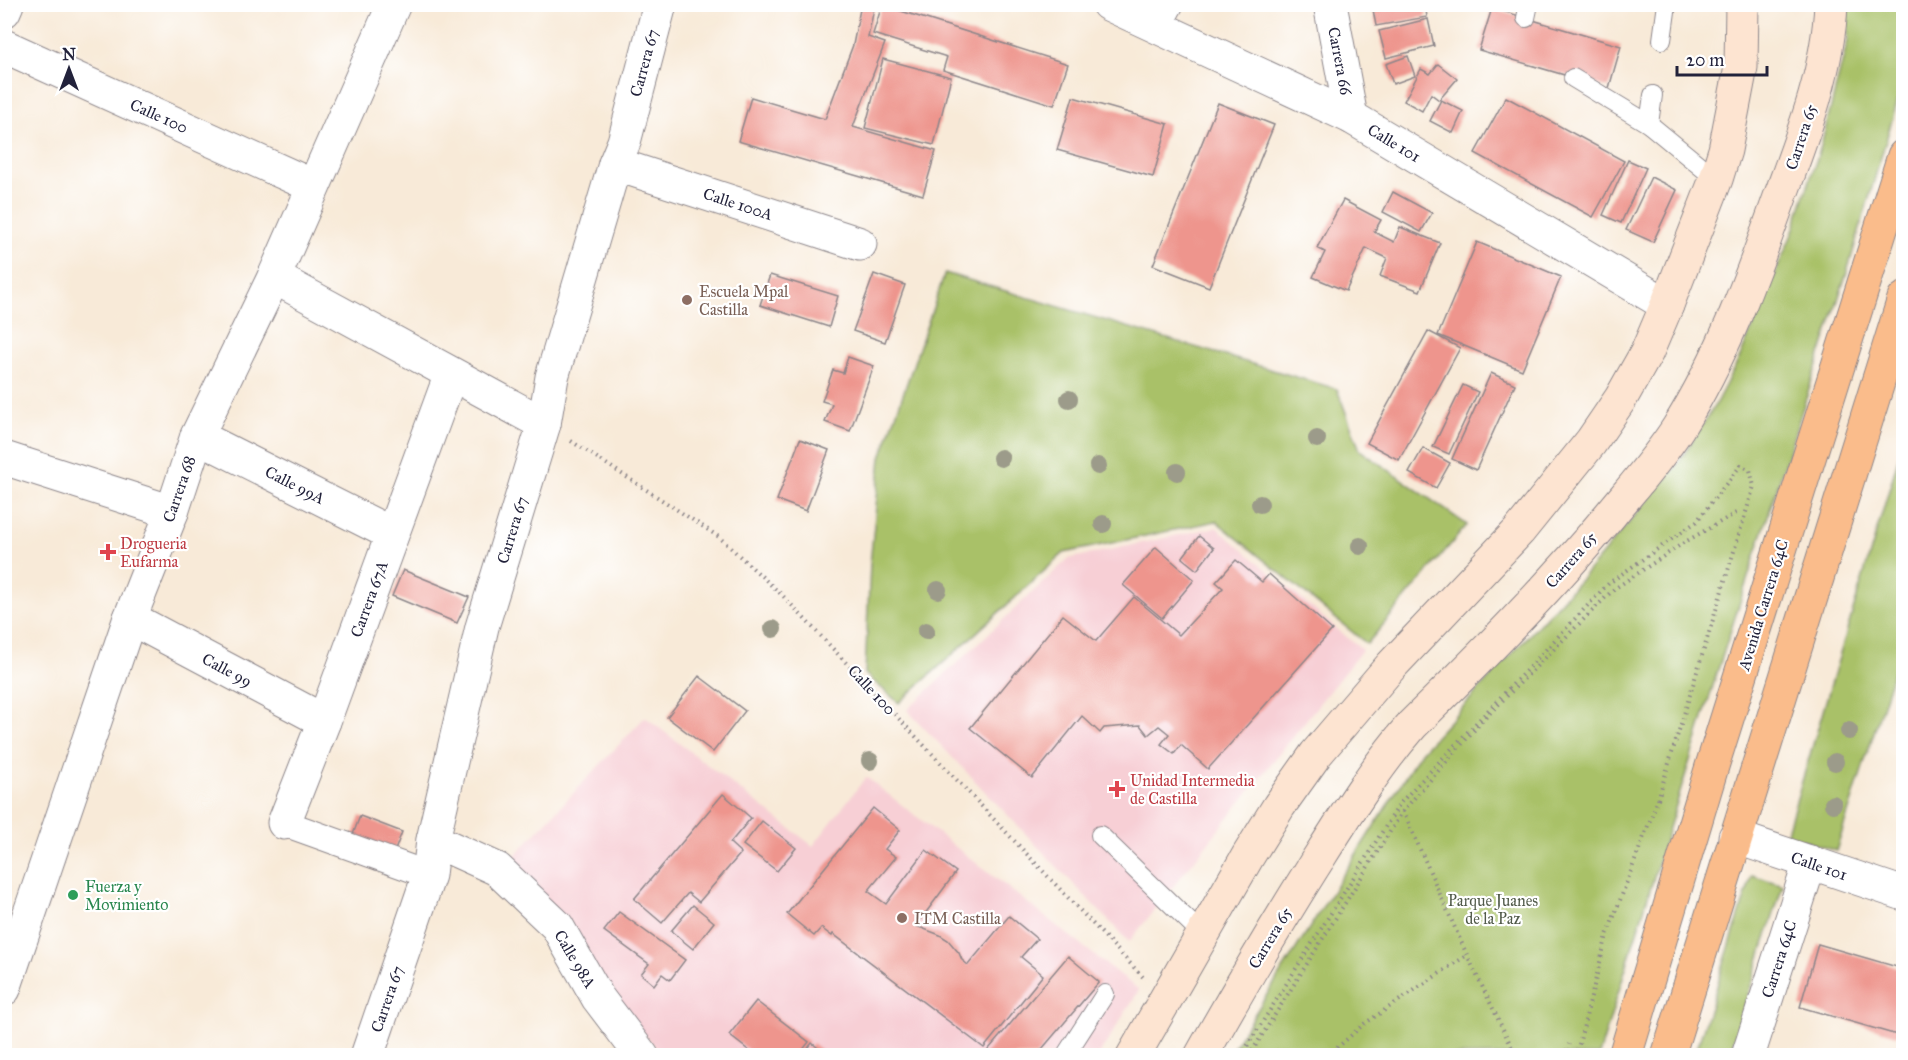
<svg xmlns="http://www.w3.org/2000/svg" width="1908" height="1060" font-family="'IM FELL Great Primer',serif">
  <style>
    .built { fill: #f7cfd5 }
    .green { fill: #a9c167; stroke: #667251; stroke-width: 1.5 }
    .building { fill: #ee958d }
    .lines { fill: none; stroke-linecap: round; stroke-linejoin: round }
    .service-casing { stroke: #8d868a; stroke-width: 20 }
    .pedestrian-casing { stroke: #8d868a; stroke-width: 28 }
    .minor-casing { stroke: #8d868a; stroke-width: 35 }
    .secondary-casing { stroke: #8d868a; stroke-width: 35 }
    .primary-casing { stroke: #8d868a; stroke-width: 35 }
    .path { stroke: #8d868a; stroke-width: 4; stroke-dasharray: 1.5 4.5; stroke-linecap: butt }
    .service { stroke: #fff; stroke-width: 18 }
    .pedestrian { stroke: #fff; stroke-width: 26 }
    .minor { stroke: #fff; stroke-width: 33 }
    .secondary { stroke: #fde4d1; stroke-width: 33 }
    .primary { stroke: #fabc8b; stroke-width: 33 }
    .tree { fill: #9c9b8a }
    .education-dot { fill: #8d6e63; stroke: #fff; stroke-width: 2 }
    .health-dot { fill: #e0444e; stroke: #fff; stroke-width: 2 }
    .leisure-dot { fill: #2e9e5b; stroke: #fff; stroke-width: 2 }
    .labels { text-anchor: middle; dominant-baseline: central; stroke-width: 4.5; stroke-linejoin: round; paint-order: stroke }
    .street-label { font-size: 16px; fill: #22223b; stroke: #fff }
    .education-label { font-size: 16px; fill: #785e54; stroke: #fff; text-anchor: start }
    .health-label { font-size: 16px; fill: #be3a42; stroke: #fff; text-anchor: start }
    .leisure-label { font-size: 16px; fill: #27864d; stroke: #fff; text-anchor: start }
    .park-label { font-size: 16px; fill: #515a4a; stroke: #fff }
  </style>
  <rect width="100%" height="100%" fill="#fff"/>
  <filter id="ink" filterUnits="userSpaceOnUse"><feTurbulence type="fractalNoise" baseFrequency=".0167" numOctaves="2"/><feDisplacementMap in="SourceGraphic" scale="12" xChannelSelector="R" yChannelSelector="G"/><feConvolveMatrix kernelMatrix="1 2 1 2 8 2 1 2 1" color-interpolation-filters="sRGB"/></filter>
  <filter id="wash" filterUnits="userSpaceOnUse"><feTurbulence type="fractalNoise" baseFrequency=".008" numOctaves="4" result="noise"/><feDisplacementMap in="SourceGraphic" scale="24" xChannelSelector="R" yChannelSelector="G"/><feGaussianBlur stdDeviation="1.35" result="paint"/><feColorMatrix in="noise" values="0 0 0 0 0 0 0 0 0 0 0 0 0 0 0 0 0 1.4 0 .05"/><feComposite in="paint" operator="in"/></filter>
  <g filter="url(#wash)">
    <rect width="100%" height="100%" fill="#f8ead8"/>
    <g class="built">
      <polygon points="1216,527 1362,650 1129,942 907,710 1068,559"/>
      <polygon points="645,717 813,846 866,777 1139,990 1099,1055 667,1055 657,1049 500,871"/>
    </g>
    <g class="green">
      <polygon points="1847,5 1903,5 1903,83 1847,272 1716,676 1599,1055 1228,1056 1421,752 1583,577 1676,467 1715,405 1740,357 1792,234 1821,146 1848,40"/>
      <polygon points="945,273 1337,389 1360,450 1467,525 1367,644 1216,521 1064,553 899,703 865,674 870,564 881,458"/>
      <polygon points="1903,443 1903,642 1836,851 1786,835"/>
      <polygon points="1752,875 1783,885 1729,1055 1695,1055"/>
    </g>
    <g id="blocks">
      <g class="building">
        <polygon points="861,4 875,4 868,37 885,43 853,127 936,151 923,195 738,141 751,97 825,119 853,45"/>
        <polygon points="1372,4 1425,4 1427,17 1376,26"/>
        <polygon points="882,5 1068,64 1054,105 943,70 947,57 873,34"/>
        <polygon points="1492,8 1621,46 1609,88 1479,50"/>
        <polygon points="1428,19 1434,46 1386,58 1379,31"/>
        <polygon points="1408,56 1415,76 1393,84 1386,64"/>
        <polygon points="883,59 951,77 934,145 865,128"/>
        <polygon points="1438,64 1457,79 1439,100 1431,94 1422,111 1404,101 1421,69 1430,74"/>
        <polygon points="1073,97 1168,124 1153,177 1057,150"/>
        <polygon points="1506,97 1624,161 1593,217 1475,153"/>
        <polygon points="1441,100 1463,111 1453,133 1430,121"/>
        <polygon points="1218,103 1274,125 1209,287 1153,265"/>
        <polygon points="1628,160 1646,168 1621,223 1603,215"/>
        <polygon points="1651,177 1677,190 1653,242 1626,230"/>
        <polygon points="1393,192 1432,213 1421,232 1383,212"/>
        <polygon points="1343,200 1381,220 1374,232 1394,242 1400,227 1440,243 1420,291 1380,276 1387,258 1366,248 1346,291 1313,277 1325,252 1317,248"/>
        <polygon points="1477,242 1561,277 1522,370 1438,335"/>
        <polygon points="874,274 905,285 885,342 853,331"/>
        <polygon points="770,275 838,296 829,327 760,305"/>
        <polygon points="1428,331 1460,348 1399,460 1367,443"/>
        <polygon points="848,357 874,366 850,431 825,422 832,404 822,401 833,370 843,373"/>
        <polygon points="1491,373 1515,384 1476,470 1452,459"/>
        <polygon points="1463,385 1478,392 1449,454 1433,447"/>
        <polygon points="800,439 829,450 806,511 777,500"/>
        <polygon points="1423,448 1450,463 1436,488 1409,473"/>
        <polygon points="1199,536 1214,548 1197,570 1182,558"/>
        <polygon points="1156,547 1194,580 1162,618 1123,585"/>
        <polygon points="1236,560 1262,582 1269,574 1332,630 1208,769 1181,745 1174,754 1161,744 1169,734 1159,726 1148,735 1140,725 1104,728 1100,733 1082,716 1032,778 970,728 1063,615 1096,641 1134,597 1179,635 1223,588 1216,582"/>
        <polygon points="403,570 469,597 457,623 392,596"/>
        <polygon points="699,676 745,711 713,752 667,717"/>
        <polygon points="723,794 751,818 730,843 741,853 699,902 688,893 662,923 634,899"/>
        <polygon points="873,808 900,830 885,849 896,857 868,891 886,904 926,850 956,872 916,926 940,935 948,940 959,953 962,960 968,965 1009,916 1037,939 1021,957 1043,975 984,1048 833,934 832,936 821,928 814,936 787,914"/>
        <polygon points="360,816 402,832 394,853 352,837"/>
        <polygon points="762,821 796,848 777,871 743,845"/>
        <polygon points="693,905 714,922 693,949 671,931"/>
        <polygon points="619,912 685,960 670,980 662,974 654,985 641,974 649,964 604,931"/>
        <polygon points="1818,944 1904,969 1904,1037 1800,1007"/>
        <polygon points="1068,956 1099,982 1036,1056 983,1056"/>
        <polygon points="756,1001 809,1042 798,1056 756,1056 729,1035"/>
        <polygon points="812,1043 828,1056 802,1056"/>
      </g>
    </g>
  </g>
  <g filter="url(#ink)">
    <use href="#blocks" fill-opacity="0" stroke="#8d868a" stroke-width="1.5"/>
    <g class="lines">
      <defs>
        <g id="service">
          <polyline points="1526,18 1529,4"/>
          <polyline points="1161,30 1175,4"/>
          <polyline points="1662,40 1667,4"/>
          <polyline points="1573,78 1649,124 1716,179"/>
          <polyline points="1649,124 1653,95"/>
          <polyline points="1100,835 1202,934"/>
          <polyline points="1065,1056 1105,994"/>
        </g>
        <polyline id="pedestrian" points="284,823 429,875"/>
        <g id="minor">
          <polyline points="1108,4 1351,117 1667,305"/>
          <polyline points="1330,4 1351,117"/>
          <polyline points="4,11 7,4"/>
          <polyline points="4,46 313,186"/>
          <polyline points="615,164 860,244"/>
          <polyline points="274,277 544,424"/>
          <polyline points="197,436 392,534"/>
          <polyline points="4,458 172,512"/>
          <polyline points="130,618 324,721"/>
          <polyline points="284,823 324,721 451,374"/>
          <polyline points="1735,837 1904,894"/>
          <polyline points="433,840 497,869 557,926 598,998 642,1056"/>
          <polyline points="4,989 130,618 172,512 197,436 274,277 394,4"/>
          <polyline points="367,1056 429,875 433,840 482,627 544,424 552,377 615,164 624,142 660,4"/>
          <polyline points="1748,1056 1810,862"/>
        </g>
        <g id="secondary">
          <polyline points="1133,1056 1248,856 1279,806 1316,754 1392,665 1519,531 1591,442 1621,398 1647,352 1667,305 1716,179 1725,150 1741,67 1742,4"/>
          <path d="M1201,1056C1237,992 1274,929 1313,867C1344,818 1374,769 1412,725C1481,657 1549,589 1611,514C1634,486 1658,459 1678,428C1723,356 1752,276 1780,197C1803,135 1828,71 1831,4"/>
        </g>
        <g id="primary">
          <polyline points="1625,1056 1713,763 1904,156"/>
          <polyline points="1668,1056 1904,299"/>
        </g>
      </defs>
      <use href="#service" class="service-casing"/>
      <use href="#pedestrian" class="pedestrian-casing"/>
      <use href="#minor" class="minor-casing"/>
      <use href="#secondary" class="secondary-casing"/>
      <use href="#primary" class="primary-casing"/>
      <g class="path">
        <polyline points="571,441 719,537 783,596 1143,977"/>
        <polyline points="1403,811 1467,955 1516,1056"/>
        <polyline points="1241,1056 1401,802 1609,583 1696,522 1741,465 1750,470 1754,486 1658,799 1607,935 1576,1056"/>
        <polyline points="1249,1056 1403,811 1484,719 1614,589 1685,542 1736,513"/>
        <polyline points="1328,1056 1364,1024 1467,955"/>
        <polyline points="1565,1056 1569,1044"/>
      </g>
      <use href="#service" class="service"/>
      <use href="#pedestrian" class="pedestrian"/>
      <use href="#minor" class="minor"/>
      <use href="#secondary" class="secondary"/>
      <use href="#primary" class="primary"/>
    </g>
    <g class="tree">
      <circle cx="1069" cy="399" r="9"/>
      <circle cx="1317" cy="439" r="9"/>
      <circle cx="1001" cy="458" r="9"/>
      <circle cx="1098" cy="466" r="9"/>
      <circle cx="1177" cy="472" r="9"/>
      <circle cx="1260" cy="504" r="9"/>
      <circle cx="1103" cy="524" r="9"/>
      <circle cx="1360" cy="546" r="9"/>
      <circle cx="938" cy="590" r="9"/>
      <circle cx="773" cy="629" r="9"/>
      <circle cx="926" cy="631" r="9"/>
      <circle cx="1849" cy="731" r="9"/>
      <circle cx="870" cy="761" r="9"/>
      <circle cx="1835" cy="762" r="9"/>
      <circle cx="1833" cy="804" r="9"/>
    </g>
  </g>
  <g class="education-dot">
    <circle cx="687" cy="300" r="6"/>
    <circle cx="902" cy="918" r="6"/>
  </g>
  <g class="health-dot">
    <path d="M105 543h6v6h6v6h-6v6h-6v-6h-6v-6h6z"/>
    <path d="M1114 780h6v6h6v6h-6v6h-6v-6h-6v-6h6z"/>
  </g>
  <circle class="leisure-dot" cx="73" cy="895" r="6"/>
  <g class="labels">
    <g class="street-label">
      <text transform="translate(1340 61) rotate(79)">Carrera 66</text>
      <text transform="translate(644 63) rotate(-75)">Carrera 67</text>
      <text transform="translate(159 116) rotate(24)">Calle 100</text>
      <text transform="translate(1801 137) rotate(-72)">Carrera 65</text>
      <text transform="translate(1394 143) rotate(31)">Calle 101</text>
      <text transform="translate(738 204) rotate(18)">Calle 100A</text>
      <text transform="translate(295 485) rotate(27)">Calle 99A</text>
      <text transform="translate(179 489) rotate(-71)">Carrera 68</text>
      <text transform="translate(512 530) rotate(-73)">Carrera 67</text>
      <text transform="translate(1571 560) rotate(-49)">Carrera 65</text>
      <text transform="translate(369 599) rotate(-70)">Carrera 67A</text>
      <text transform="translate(1763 605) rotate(-73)">Avenida Carrera 64C</text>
      <text transform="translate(227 670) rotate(28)">Calle 99</text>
      <text transform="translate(872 690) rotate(47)">Calle 100</text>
      <text transform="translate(1819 866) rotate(19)">Calle 101</text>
      <text transform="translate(1270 938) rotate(-59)">Carrera 65</text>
      <text transform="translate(575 959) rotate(59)">Calle 98A</text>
      <text transform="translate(1779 959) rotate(-72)">Carrera 64C</text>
      <text transform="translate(387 999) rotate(-71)">Carrera 67</text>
    </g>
    <g class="education-label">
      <text x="699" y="291">Escuela Mpal<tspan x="699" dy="18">Castilla</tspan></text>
      <text x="914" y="918">ITM Castilla</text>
    </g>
    <g class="health-label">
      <text x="120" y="543">Drogueria<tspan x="120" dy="18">Eufarma</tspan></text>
      <text x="1130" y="780">Unidad Intermedia<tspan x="1130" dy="18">de Castilla</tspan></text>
    </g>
    <g class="leisure-label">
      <text x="85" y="886">Fuerza y<tspan x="85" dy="18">Movimiento</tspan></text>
    </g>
    <g class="park-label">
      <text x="1493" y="900">Parque Juanes<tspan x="1493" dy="18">de la Paz</tspan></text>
    </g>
  </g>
  <rect width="1908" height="1060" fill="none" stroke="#fff" stroke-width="24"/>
  <g transform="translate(69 69)" stroke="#ffffff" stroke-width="4.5" paint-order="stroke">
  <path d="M0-4.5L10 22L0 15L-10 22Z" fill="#22223b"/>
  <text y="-9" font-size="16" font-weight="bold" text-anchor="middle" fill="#22223b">N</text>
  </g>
  <path d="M1677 66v9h90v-9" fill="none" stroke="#22223b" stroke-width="3"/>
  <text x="1686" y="66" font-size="18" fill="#22223b" stroke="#ffffff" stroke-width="4.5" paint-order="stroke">20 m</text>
</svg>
